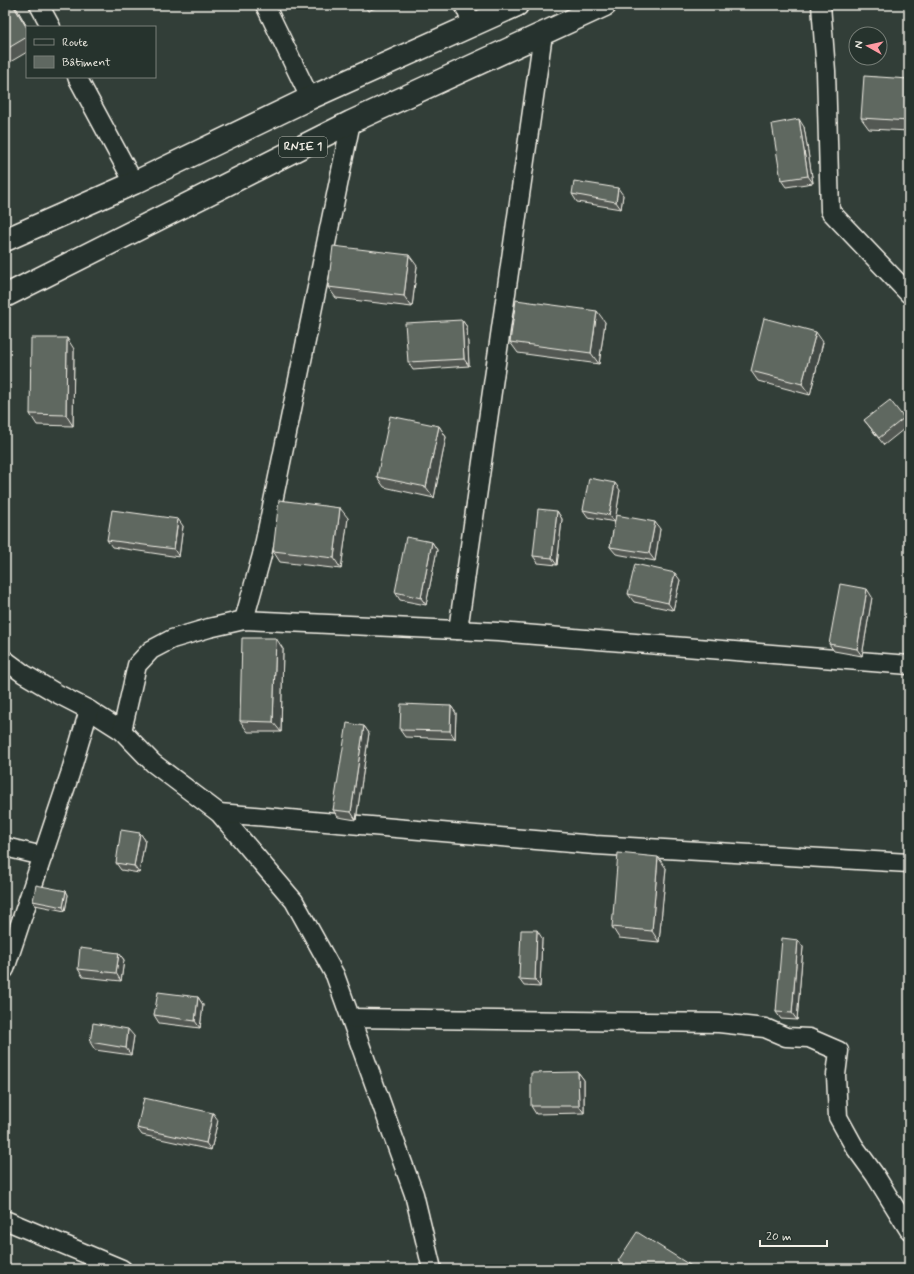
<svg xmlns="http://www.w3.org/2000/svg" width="914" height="1274" font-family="Mynerve,sans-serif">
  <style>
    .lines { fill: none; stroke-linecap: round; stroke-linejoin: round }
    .street-casing { stroke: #f4f1e8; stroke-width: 21 }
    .highway-casing { stroke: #f4f1e8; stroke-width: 25 }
    .street { stroke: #26332d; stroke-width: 18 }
    .highway { stroke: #26332d; stroke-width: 22 }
    .wall { fill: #525953; stroke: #f4f1e8 }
    .shaded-wall { fill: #424944; stroke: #f4f1e8 }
    .building { fill: #5f6861; stroke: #f4f1e8 }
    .labels { text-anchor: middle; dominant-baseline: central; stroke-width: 3; stroke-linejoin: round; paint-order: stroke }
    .shield { fill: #26332d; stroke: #b6b8b0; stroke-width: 1 }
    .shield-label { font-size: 12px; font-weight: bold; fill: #f4f1e8 }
  </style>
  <rect width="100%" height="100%" fill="#323e38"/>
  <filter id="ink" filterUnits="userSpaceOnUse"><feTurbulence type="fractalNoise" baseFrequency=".025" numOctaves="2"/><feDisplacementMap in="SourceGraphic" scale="8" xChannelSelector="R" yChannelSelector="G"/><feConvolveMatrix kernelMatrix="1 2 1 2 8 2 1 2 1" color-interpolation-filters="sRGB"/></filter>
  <g filter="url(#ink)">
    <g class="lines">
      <defs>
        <g id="street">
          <polyline points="39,5 51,27"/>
          <polyline points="265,5 310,98"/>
          <polyline points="464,5 473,25"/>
          <polyline points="821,5 826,71 830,211 909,294"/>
          <polyline points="77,77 134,183"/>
          <polyline points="244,620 262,555 351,122"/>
          <polyline points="458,630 543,34"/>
          <polyline points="5,660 24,674 56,693 89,710 122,731 153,763 219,813 294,901 335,975 414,1194 432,1269"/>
          <polyline points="122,731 137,665 151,650 172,639 209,628 244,620 498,632 909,665"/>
          <polyline points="219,813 595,845 909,863"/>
          <polyline points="5,847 43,856"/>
          <polyline points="5,969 70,774 89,710"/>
          <polyline points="351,1018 719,1023 765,1028 786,1037 809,1038 839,1051 836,1075 838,1117 854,1146 875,1175 909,1230"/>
          <polyline points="5,1220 122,1269"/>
        </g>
        <g id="highway">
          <polyline points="5,240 134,183 310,98 517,5"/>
          <polyline points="5,296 351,122 605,5"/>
        </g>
      </defs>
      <use href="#street" class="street-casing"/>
      <use href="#highway" class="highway-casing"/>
      <use href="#street" class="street"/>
      <use href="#highway" class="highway"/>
    </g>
    <g class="wall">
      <polygon points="5,5 17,9 27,27 27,52 5,65"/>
      <polygon points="364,5 382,5 368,11"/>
      <polygon points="909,79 909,131 869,129 861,118"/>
      <polygon points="804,127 813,183 786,187 781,180"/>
      <polygon points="572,194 623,195 621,209 577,202"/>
      <polygon points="417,266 412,307 336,298 328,287"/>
      <polygon points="462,320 467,327 469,366 413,370 408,362"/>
      <polygon points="605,322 599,364 518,353 510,342"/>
      <polygon points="823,342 810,395 758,381 751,371"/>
      <polygon points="74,349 73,426 37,425 30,414"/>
      <polygon points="904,418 909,425 884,445 864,420"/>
      <polygon points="439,426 446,437 434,498 384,487 377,477"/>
      <polygon points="620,490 616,515 660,529 655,561 616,554 610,547 615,522 588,517 583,510"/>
      <polygon points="557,511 562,519 557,565 538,563 533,556"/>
      <polygon points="348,518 341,569 280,562 273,551"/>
      <polygon points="183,526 179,557 112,547 107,540"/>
      <polygon points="432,542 437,550 426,605 400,600 395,592"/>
      <polygon points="680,580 673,610 634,602 628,594"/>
      <polygon points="872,597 862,656 834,651 829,644"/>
      <polygon points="283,649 281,732 248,732 240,721"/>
      <polygon points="451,706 456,713 455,739 405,737 400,730"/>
      <polygon points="364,726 369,733 356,820 338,817 333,810"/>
      <polygon points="140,833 145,840 139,873 121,870 116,863"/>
      <polygon points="666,868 659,942 619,938 612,927"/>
      <polygon points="66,891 68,895 65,911 35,905 33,901"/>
      <polygon points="542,938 540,987 524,986 519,979"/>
      <polygon points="798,940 803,947 797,1020 781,1019 776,1012"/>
      <polygon points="119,953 124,960 121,981 83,977 78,969"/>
      <polygon points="198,997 203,1005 200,1028 159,1023 154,1015"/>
      <polygon points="134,1036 131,1055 95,1050 90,1042"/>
      <polygon points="578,1072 584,1080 584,1113 536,1114 531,1106"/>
      <polygon points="218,1120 211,1150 142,1135 137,1128"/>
      <polygon points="618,1261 693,1267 694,1269 624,1269"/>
    </g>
    <g class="shaded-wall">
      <polygon points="13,5 14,5 17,9 27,27 27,28"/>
      <polygon points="799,119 804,127 813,183 808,176"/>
      <polygon points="618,188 623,195 621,209 616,202"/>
      <polygon points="409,255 417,266 412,307 404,296"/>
      <polygon points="597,311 605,322 599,364 591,353"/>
      <polygon points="462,320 467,327 469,366 464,359"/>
      <polygon points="816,332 823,342 810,395 802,384"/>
      <polygon points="67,338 74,349 73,426 66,415"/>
      <polygon points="439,426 446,437 434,498 426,487"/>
      <polygon points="615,483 620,490 615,522 609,515"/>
      <polygon points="340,508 348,518 341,569 334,558"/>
      <polygon points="557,511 562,519 557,565 552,558"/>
      <polygon points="178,519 183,526 179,557 174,549"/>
      <polygon points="655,522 660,529 655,561 649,553"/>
      <polygon points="432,542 437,550 426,605 421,598"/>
      <polygon points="675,573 680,580 673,610 668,603"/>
      <polygon points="867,589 872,597 862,656 857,649"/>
      <polygon points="276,638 283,649 281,732 273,722"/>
      <polygon points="451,706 456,713 455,739 450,731"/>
      <polygon points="364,726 369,733 356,820 351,812"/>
      <polygon points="140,833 145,840 139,873 134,866"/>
      <polygon points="658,857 666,868 659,942 652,931"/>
      <polygon points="66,891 68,895 65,911 63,907"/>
      <polygon points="537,930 542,938 540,987 535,980"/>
      <polygon points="798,940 803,947 797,1020 792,1013"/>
      <polygon points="119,953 124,960 121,981 116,973"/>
      <polygon points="198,997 203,1005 200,1028 195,1021"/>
      <polygon points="128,1029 134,1036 131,1055 126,1048"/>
      <polygon points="578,1072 584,1080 584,1113 579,1106"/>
      <polygon points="213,1113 218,1120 211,1150 206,1143"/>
    </g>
    <g class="building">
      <polygon points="5,5 13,5 27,28 27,37 5,50"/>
      <polygon points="864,76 909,79 909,121 861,118"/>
      <polygon points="799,119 808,176 781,180 772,124"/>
      <polygon points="574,181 618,188 616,202 572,194"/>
      <polygon points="333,246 409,255 404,296 328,287"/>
      <polygon points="516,300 597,311 591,353 510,342"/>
      <polygon points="764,318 816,332 802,384 751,371"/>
      <polygon points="462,320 464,359 408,362 405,323"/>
      <polygon points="31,338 67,338 66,415 30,414"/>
      <polygon points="890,400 904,418 879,438 864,420"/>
      <polygon points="390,416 439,426 426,487 377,477"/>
      <polygon points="589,478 615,483 609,515 583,510"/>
      <polygon points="279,500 340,508 334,558 273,551"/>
      <polygon points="538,509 557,511 552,558 533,556"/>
      <polygon points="112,510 178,519 174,549 107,540"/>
      <polygon points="616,515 655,522 649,553 610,547"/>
      <polygon points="406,537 432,542 421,598 395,592"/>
      <polygon points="635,564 675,573 668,603 628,594"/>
      <polygon points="840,584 867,589 857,649 829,644"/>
      <polygon points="242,638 276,638 273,722 240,721"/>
      <polygon points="401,704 451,706 450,731 400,730"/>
      <polygon points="347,723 364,726 351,812 333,810"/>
      <polygon points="121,830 140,833 134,866 116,863"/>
      <polygon points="618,853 658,857 652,931 612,927"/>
      <polygon points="36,885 66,891 63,907 33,901"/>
      <polygon points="521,930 537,930 535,980 519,979"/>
      <polygon points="782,938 798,940 792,1013 776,1012"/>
      <polygon points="80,948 119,953 116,973 78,969"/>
      <polygon points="158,992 198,997 195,1021 154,1015"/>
      <polygon points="93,1023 128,1029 126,1048 90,1042"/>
      <polygon points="578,1072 579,1106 531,1106 531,1073"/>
      <polygon points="144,1098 213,1113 206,1143 137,1128"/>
      <polygon points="637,1232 693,1267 692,1269 630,1269 618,1261"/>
    </g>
  </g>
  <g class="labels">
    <rect class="shield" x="279" y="137" width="48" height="20" rx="3"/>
    <g class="shield-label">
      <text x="303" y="147">RNIE 1</text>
    </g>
  </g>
  <rect width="914" height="1274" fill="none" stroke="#26332d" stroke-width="20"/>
  <rect x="10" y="10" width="894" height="1254" fill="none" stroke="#f4f1e8" stroke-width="1.5" filter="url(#ink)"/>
  <rect x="26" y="26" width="130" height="52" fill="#26332d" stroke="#787f78"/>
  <rect x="34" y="39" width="20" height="6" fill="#26332d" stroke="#787f78"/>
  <text x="62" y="46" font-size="12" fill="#f4f1e8">Route</text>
  <rect x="34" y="56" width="20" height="12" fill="#5f6861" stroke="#787f78"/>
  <text x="62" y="66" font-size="12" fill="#f4f1e8">Bâtiment</text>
  <g transform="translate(868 46) rotate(278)"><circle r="19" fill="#26332d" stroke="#787f78"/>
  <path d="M0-3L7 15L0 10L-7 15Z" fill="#ff9aa2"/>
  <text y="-6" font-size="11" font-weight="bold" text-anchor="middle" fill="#f4f1e8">N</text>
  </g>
  <path d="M760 1240v6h67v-6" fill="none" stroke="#f4f1e8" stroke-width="2"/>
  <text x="766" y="1240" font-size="12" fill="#f4f1e8" stroke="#26332d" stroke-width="3" paint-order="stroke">20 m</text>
</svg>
